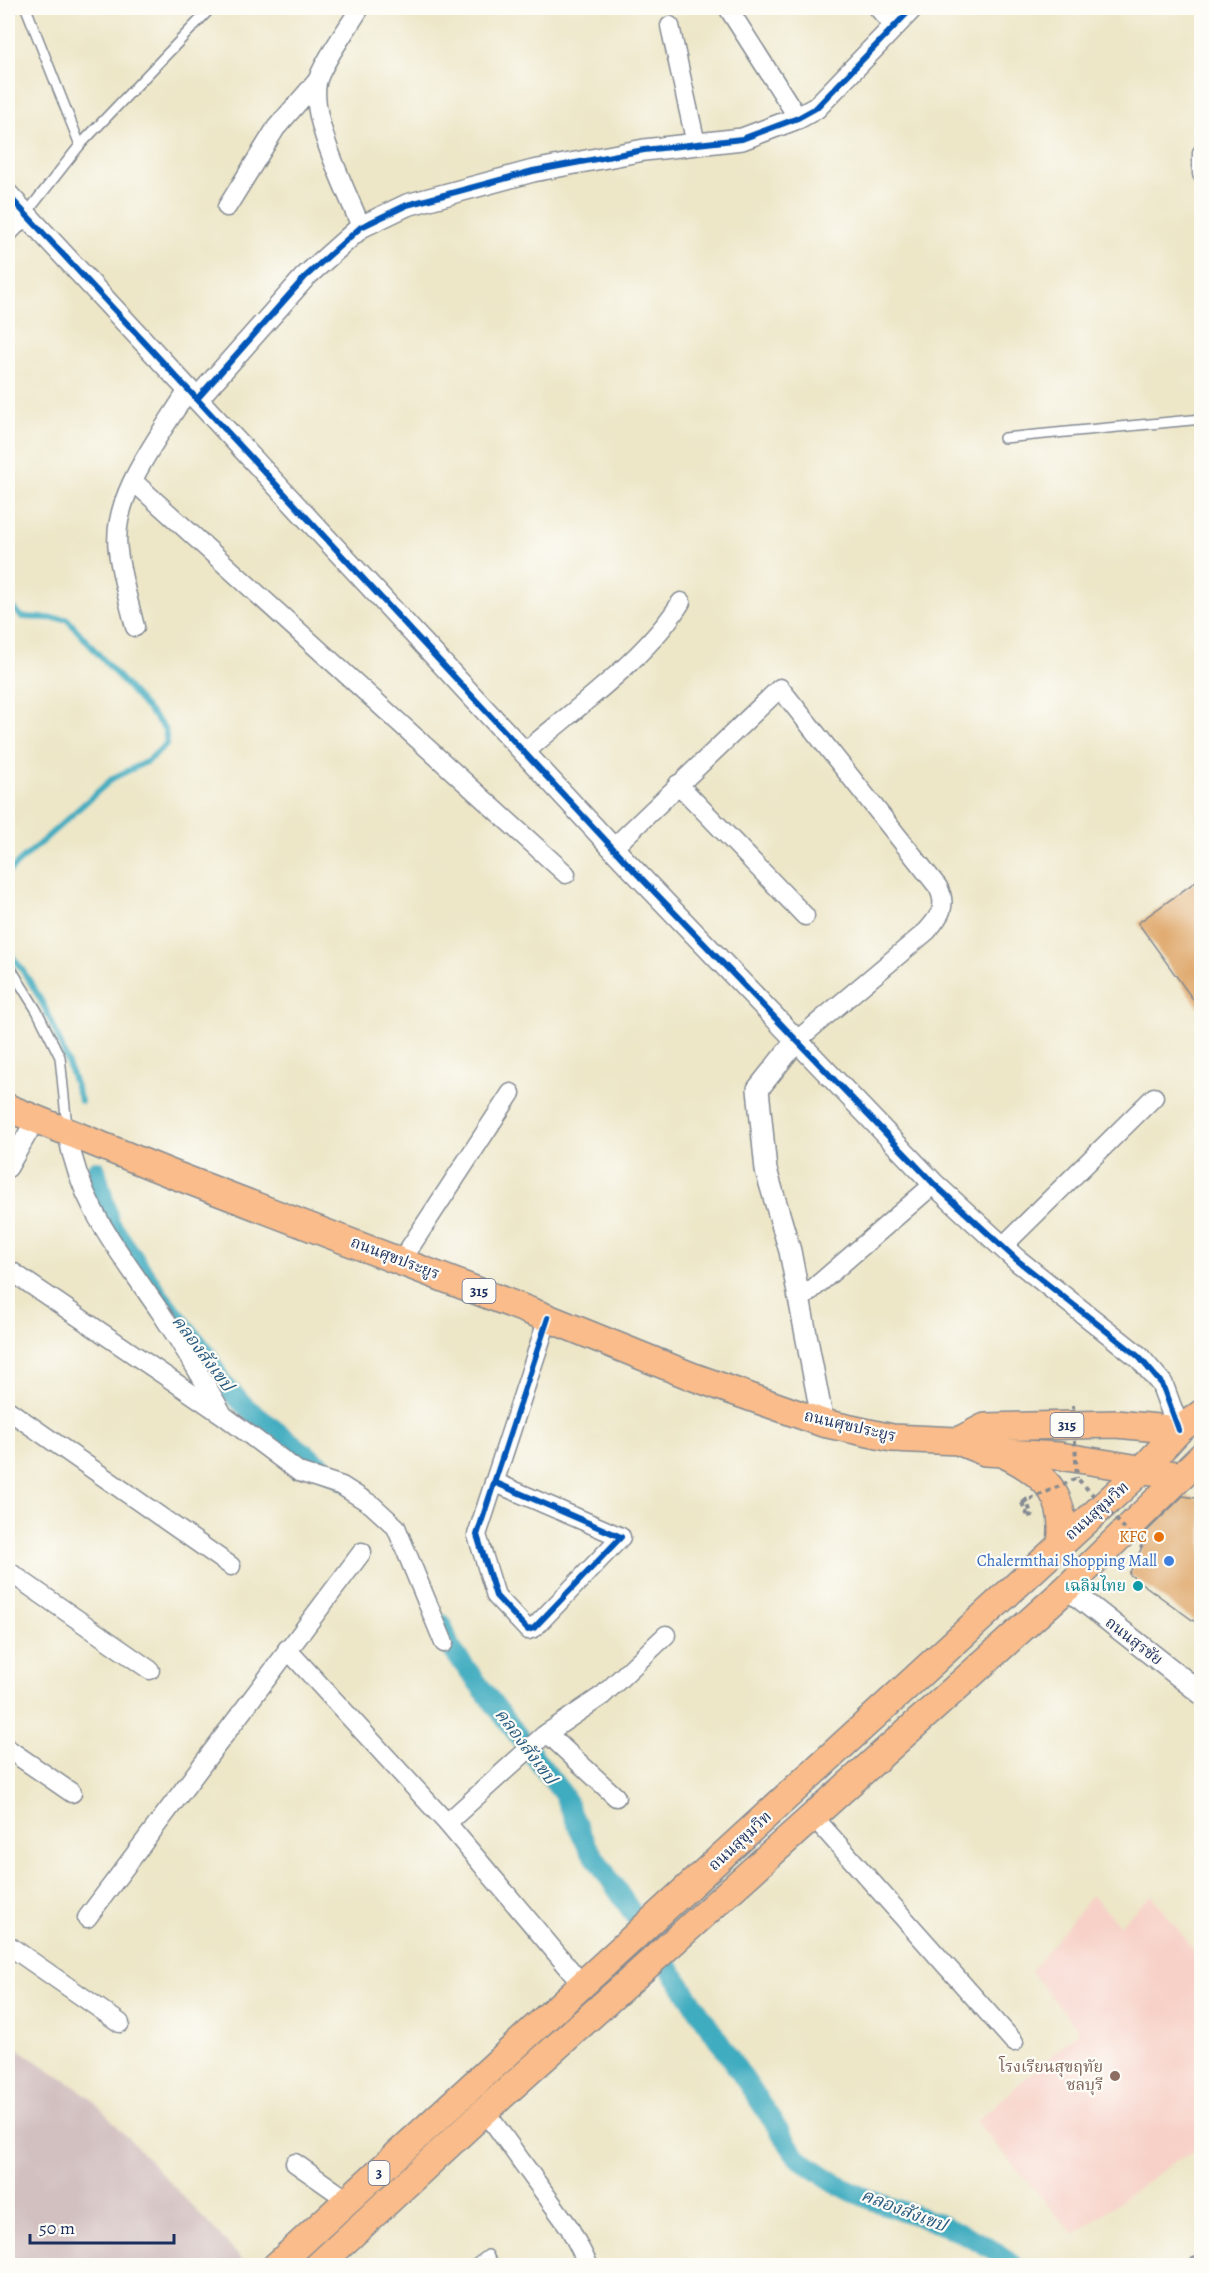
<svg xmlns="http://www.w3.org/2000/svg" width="1209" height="2273" font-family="Alegreya,'Noto Serif Thai',serif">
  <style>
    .built { fill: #f7d1c8 }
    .industrial { fill: #d2bfc0 }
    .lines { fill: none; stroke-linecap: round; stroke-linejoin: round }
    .stream { stroke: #41acc0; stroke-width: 6 }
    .canal { stroke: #41acc0; stroke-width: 20 }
    .building { fill: #dea465 }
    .service-casing { stroke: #848a92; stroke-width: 12 }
    .minor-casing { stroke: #848a92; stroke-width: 21 }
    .tertiary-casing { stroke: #848a92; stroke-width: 24 }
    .primary-casing { stroke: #848a92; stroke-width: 30 }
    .path { stroke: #848a92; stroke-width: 4; stroke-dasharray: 4.5 4.5; stroke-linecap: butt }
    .service { stroke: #fff; stroke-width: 9 }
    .minor { stroke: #fff; stroke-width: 18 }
    .tertiary { stroke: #fff; stroke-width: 21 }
    .primary { stroke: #f9bc8a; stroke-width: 27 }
    .path-bridge { stroke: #848a92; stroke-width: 4; stroke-dasharray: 4.5 4.5; stroke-linecap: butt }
    .cycleway-casing { stroke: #fdfcf7; stroke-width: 10 }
    .cycleway { stroke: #0057b8; stroke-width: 6 }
    .food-dot { fill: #e8710a; stroke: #fdfcf7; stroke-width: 2 }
    .shop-dot { fill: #3f7fe0; stroke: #fdfcf7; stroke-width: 2 }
    .culture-dot { fill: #0f9aa8; stroke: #fdfcf7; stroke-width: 2 }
    .education-dot { fill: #8d6e63; stroke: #fdfcf7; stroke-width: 2 }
    .labels { text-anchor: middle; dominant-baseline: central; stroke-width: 4.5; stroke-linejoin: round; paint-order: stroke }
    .shield { fill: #fdfcf7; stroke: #5f6c8c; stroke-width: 1.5 }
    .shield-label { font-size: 15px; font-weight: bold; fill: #1b2f5e }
    .street-label { font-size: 16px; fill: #1b2f5e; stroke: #fdfcf7 }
    .food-label { font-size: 16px; fill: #c56008; stroke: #fdfcf7; text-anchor: end }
    .shop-label { font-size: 16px; fill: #366cbe; stroke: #fdfcf7; text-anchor: end }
    .culture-label { font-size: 16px; fill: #0d838f; stroke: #fdfcf7; text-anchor: end }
    .education-label { font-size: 16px; fill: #785e54; stroke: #fdfcf7; text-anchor: end }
    .water-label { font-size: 18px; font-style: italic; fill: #285b80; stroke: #fdfcf7 }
  </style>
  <rect width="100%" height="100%" fill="#fdfcf7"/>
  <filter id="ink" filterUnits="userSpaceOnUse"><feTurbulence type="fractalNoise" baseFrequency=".0167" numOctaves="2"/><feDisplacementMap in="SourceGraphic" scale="12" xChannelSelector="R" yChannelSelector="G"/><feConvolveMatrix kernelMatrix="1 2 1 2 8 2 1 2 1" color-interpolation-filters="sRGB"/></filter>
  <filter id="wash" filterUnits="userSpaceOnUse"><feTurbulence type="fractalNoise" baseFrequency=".008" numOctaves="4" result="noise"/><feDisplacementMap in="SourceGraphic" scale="24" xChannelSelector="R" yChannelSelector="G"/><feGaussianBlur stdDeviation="1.35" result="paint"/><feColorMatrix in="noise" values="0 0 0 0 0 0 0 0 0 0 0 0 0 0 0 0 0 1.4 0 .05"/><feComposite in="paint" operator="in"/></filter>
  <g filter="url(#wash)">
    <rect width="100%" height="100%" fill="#ede6c7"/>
    <polygon class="built" points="1092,1895 1119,1925 1152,1895 1201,1960 1201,2150 1178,2159 1074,2235 976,2122 1079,2031 1031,1971"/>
    <polygon class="industrial" points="8,2042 90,2097 247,2265 8,2265"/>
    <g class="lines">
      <g class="stream">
        <polyline points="8,604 22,617 67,619 165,729 167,743 148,761 113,778 8,872"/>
        <path d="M8,951C48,1000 60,1042 81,1101"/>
      </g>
      <g class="canal">
        <polyline points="96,1170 110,1223 160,1297 207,1355 222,1383 247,1408 328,1471 353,1486"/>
        <path d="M442,1624L450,1647L563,1794L586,1844L797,2157C819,2172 840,2188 864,2197C916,2218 971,2228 1014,2266"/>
      </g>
    </g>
    <g id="blocks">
      <g class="building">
        <polygon points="1202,877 1202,1012 1138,923"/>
        <polygon points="1183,1496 1202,1499 1202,1627 1129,1574 1142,1547 1142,1536"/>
      </g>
    </g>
  </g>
  <g filter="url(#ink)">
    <use href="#blocks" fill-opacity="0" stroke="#848a92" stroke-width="1.5"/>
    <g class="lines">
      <defs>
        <g id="service">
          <polyline points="26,8 80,145"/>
          <polyline points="25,215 80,145 211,8"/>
          <polyline points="1004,438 1202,419"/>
          <polyline points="8,964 37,1011 60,1057 67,1127"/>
          <polyline points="473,2266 488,2255 493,2266"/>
        </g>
        <g id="minor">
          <path d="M360,8C350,25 320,66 317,83C310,120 347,191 361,227"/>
          <polyline points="728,8 798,118"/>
          <polyline points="878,8 895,27"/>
          <polyline points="670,26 696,144"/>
          <polyline points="1202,153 1202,174"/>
          <polyline points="227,207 276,128 317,81"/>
          <polyline points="8,233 25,215"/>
          <polyline points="133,481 566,874"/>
          <path d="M135,627C129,602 121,576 118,551C110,496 161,435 188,390"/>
          <path d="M524,753C574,709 647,658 681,602"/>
          <polyline points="678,784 805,916"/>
          <path d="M613,848L780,688L938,887C948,906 940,916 927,931L796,1041"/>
          <path d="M67,1132C80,1207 120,1252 161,1313C182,1345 202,1377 221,1411"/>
          <polyline points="8,1168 36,1119"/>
          <polyline points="1002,1247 1154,1097"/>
          <polyline points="401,1261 511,1093"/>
          <polyline points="8,1269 223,1415 299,1472 342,1486 372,1505 396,1527 444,1643"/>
          <polyline points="800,1300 934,1184"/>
          <polyline points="8,1410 231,1566"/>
          <polyline points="494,1482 621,1537 534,1628 528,1630 496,1596 477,1535 548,1318"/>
          <polyline points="8,1571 150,1670"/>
          <polyline points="287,1649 447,1823 583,1985"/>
          <polyline points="547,1733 616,1797"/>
          <polyline points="8,1749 72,1793"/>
          <polyline points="812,1815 1014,2042"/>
          <polyline points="447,1823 543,1736 603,1695 666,1635"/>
          <polyline points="87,1918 362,1552"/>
          <polyline points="8,1945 120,2023"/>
          <polyline points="485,2111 569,2227 589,2266"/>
          <polyline points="295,2163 349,2201"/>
          <polyline points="1198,2266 1202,2265"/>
        </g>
        <g id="tertiary">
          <polyline points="8,195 622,858 934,1184 1017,1260 1139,1357 1162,1384 1179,1430"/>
          <polyline points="197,399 305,277 361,227 407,205 533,171 644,150 742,139 798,118 816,108 912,8"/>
          <polyline points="796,1041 758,1089 766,1170 790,1251 823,1423"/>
          <polyline points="1067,1588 1202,1694"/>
        </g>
        <g id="primary">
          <polyline points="8,1108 172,1174 548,1318 691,1376 823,1423 892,1438 958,1441 985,1452 1060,1456 1182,1476"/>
          <polyline points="958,1441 985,1427 1116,1424 1179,1430"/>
          <path d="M1008,1456C1048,1476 1067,1498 1061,1544"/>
          <polyline points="276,2266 1142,1470 1179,1430 1202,1413"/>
          <polyline points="318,2266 485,2111 1067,1588 1202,1456"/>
        </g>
      </defs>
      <use href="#service" class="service-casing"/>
      <use href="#minor" class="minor-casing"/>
      <use href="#tertiary" class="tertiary-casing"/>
      <use href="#primary" class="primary-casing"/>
      <g class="path">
        <polyline points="1025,1498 1032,1515 1028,1516"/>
        <polyline points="1022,1503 1028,1516"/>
      </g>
      <use href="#service" class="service"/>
      <use href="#minor" class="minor"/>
      <use href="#tertiary" class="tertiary"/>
      <use href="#primary" class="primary"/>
      <g class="path-bridge">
        <polyline points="1073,1405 1077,1478"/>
        <polyline points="1022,1503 1077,1478 1142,1547"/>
      </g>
      <defs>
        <g id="cycleway">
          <polyline points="8,195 622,858 934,1184 1017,1260 1139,1357 1162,1384 1179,1430"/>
          <polyline points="197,399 305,277 361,227 407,205 533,171 644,150 742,139 798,118 816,108 912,8"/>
          <polyline points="494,1482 621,1537 534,1628 528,1630 496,1596 477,1535 548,1318"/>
        </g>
      </defs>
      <use href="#cycleway" class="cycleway-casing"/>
      <use href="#cycleway" class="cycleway"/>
    </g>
  </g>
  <circle class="food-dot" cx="1159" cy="1537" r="6"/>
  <circle class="shop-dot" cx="1169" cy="1561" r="6"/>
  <circle class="culture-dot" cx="1138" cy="1586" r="6"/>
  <circle class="education-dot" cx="1115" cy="2076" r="6"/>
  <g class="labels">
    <g class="shield">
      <rect x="462.5" y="1279" width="33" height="24" rx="4.5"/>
      <rect x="1050.5" y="1413" width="33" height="24" rx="4.5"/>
      <rect x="368.5" y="2161" width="21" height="24" rx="4.5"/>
    </g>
    <g class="shield-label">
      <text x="479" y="1291">315</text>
      <text x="1067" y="1425">315</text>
      <text x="379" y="2173">3</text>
    </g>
    <g class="street-label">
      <text transform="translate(395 1258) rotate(21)">ถนนศุขประยูร</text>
      <text transform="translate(850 1426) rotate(13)">ถนนศุขประยูร</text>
      <text transform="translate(1097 1511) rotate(-42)">ถนนสุขุมวิท</text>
      <text transform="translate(1134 1641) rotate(38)">ถนนสุรชัย</text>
      <text transform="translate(740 1841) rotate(-43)">ถนนสุขุมวิท</text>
    </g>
    <g class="food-label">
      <text x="1147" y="1537">KFC</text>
    </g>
    <g class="shop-label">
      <text x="1157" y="1561">Chalermthai Shopping Mall</text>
    </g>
    <g class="culture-label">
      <text x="1126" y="1586">เฉลิมไทย</text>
    </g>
    <g class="education-label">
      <text x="1103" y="2067">โรงเรียนสุขฤทัย<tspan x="1103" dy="18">ชลบุรี</tspan></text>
    </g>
    <g class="water-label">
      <text transform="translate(203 1353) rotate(53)">คลองสังเขป</text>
      <text transform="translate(526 1746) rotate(53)">คลองสังเขป</text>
      <text transform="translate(904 2210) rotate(21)">คลองสังเขป</text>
    </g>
  </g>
  <rect width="1209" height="2273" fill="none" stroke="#fdfcf7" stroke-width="30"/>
  <path d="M30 2234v9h144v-9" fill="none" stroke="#1b2f5e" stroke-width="3"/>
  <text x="39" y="2234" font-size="18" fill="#1b2f5e" stroke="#fdfcf7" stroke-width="4.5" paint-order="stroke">50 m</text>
</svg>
